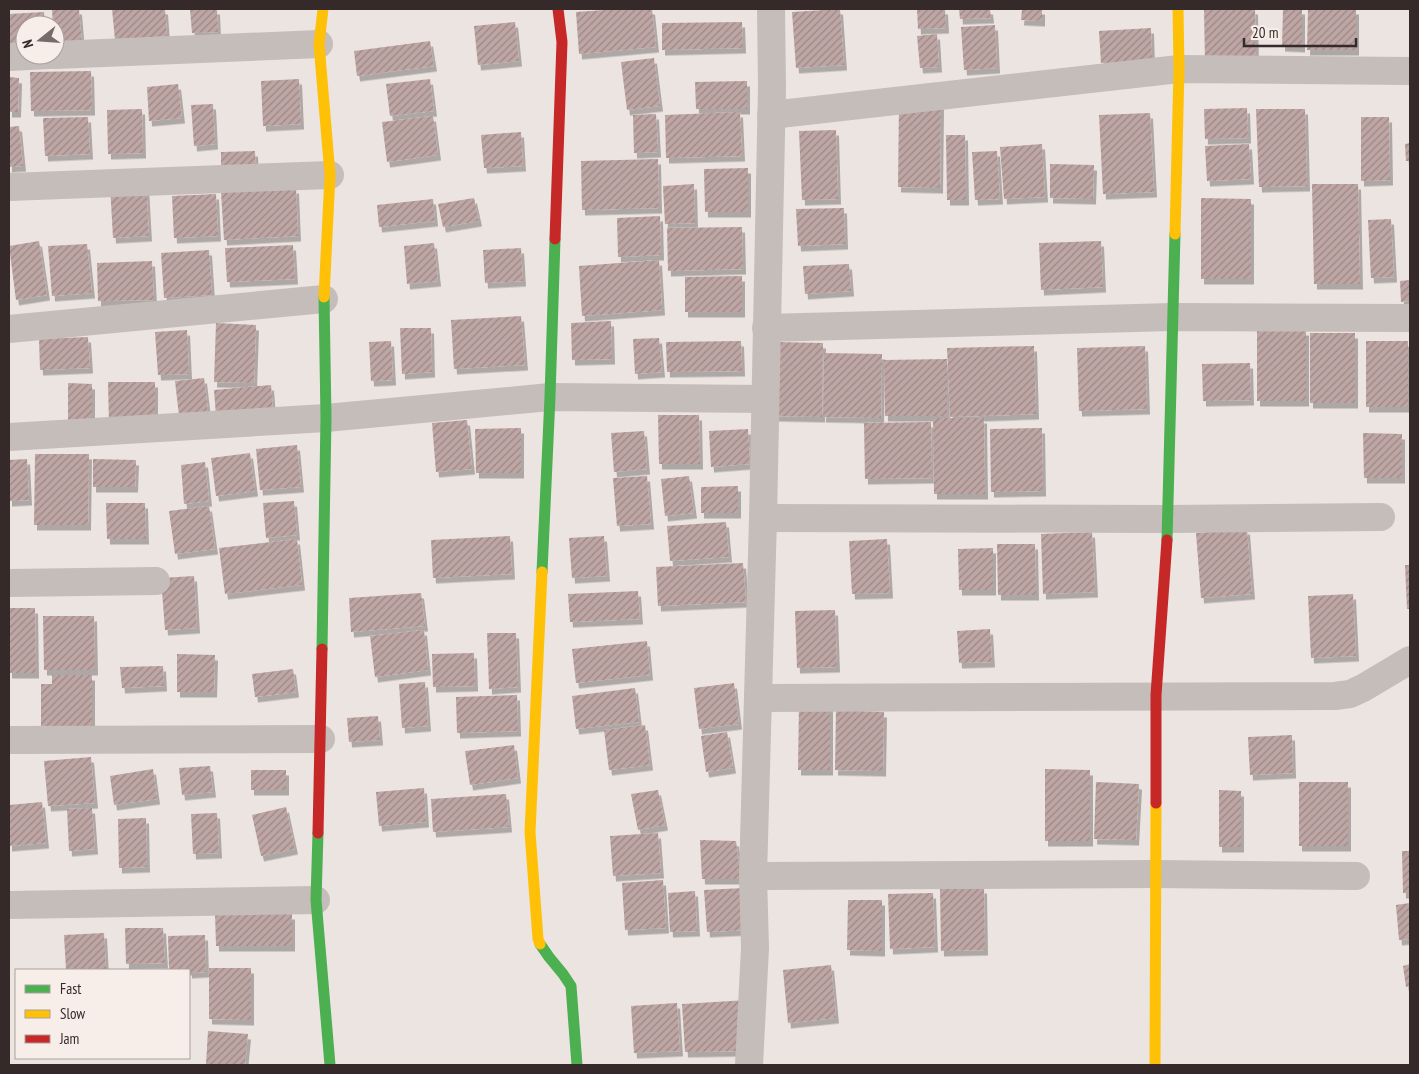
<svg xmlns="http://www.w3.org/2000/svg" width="1419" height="1074" font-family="'PT Sans Narrow',sans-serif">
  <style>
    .building { fill: url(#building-hatch); filter: url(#shadow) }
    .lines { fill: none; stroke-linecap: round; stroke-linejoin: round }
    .street { stroke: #c5bdba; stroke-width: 28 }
    .fast { stroke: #4caf50; stroke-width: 11 }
    .slow { stroke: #ffc107; stroke-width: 11 }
    .jam { stroke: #c62828; stroke-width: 11 }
  </style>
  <defs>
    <pattern id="building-hatch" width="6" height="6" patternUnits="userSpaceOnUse" patternTransform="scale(1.25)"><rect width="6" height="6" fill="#bea6a4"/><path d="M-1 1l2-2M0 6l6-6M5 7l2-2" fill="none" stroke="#9b8786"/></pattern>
    <filter id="shadow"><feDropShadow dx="3" dy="5.5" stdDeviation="0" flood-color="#0004"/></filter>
  </defs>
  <rect width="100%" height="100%" fill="#ece4e1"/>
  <g class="building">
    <polygon points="65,9 79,9 82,45 56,48 55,25 53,25 52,10"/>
    <polygon points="112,9 165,9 167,36 115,40"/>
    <polygon points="190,9 217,9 218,32 192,33"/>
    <polygon points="620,9 652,9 656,47 579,54 576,12"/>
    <polygon points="840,9 844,65 796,68 792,12"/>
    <polygon points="917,9 945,9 946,28 918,29"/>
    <polygon points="959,9 990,9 991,18 960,19"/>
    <polygon points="1022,9 1042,9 1042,21 1021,20"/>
    <polygon points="1204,9 1255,9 1256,62 1205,63"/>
    <polygon points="1283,9 1302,9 1302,47 1282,46"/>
    <polygon points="1308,9 1356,9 1356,50 1307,50"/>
    <polygon points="44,12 45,25 25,25 25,45 9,46 9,14"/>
    <polygon points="515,22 519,61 478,65 474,26"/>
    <polygon points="742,22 743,48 662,50 662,23"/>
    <polygon points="995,25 997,68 964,70 961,27"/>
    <polygon points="1151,28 1152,61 1101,63 1099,31"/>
    <polygon points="937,34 939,67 920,68 917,36"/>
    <polygon points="430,41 434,66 357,76 354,51"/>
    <polygon points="654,58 660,106 627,110 621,62"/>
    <polygon points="91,71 92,110 31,111 30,72"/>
    <polygon points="9,77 19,78 18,112 9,112"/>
    <polygon points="299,79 301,124 263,126 261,81"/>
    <polygon points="430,79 434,111 390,116 386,84"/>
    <polygon points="747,81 747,109 696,109 695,82"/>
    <polygon points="178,84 182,118 149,121 147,87"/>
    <polygon points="899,103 941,104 940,188 898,187"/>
    <polygon points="213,104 215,144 194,146 191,105"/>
    <polygon points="1247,108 1248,138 1205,139 1204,109"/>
    <polygon points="142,109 143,153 108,154 107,110"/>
    <polygon points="1256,109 1305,109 1307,186 1259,187"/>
    <polygon points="740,112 742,156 666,158 665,115"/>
    <polygon points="1150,113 1154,192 1103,194 1099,115"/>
    <polygon points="656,114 658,152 634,153 633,115"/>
    <polygon points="433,116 438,155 387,162 382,122"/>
    <polygon points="88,117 90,154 45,156 43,118"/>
    <polygon points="1361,117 1389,117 1390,180 1361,181"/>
    <polygon points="19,126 23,166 9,167 9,127"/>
    <polygon points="836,130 838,199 802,200 799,131"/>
    <polygon points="521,132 523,166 484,168 481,135"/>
    <polygon points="946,135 965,135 966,200 947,200"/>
    <polygon points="1410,143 1410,161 1406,161 1405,144"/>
    <polygon points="1042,144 1045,197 1004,199 1000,147"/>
    <polygon points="1249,144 1251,179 1207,181 1205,146"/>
    <polygon points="255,151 256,173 221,175 221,152"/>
    <polygon points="997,151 1000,199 975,200 972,152"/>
    <polygon points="658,159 659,208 582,210 581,161"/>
    <polygon points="1050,164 1094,165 1093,199 1050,198"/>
    <polygon points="748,168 748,212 705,212 704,169"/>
    <polygon points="146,183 149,236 113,238 110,185"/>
    <polygon points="694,184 695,223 665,224 663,186"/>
    <polygon points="1312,184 1358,184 1360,284 1314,284"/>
    <polygon points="296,188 298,236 224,240 221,192"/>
    <polygon points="216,194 218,236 174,238 172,196"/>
    <polygon points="474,198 479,221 443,227 438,204"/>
    <polygon points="1201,198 1251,199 1251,279 1201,279"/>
    <polygon points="433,199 435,221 379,227 377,205"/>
    <polygon points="844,208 845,244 798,246 796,209"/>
    <polygon points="660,216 661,255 618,257 617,218"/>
    <polygon points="1391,219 1394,277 1371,278 1368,220"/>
    <polygon points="742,227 743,269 668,271 667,228"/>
    <polygon points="39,241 47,295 16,300 9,246"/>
    <polygon points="1101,241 1103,287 1041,290 1039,243"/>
    <polygon points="434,243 438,281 407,284 404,246"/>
    <polygon points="87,244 92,293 52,296 48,246"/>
    <polygon points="293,245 295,279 227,282 225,248"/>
    <polygon points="521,248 523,281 485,283 483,250"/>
    <polygon points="209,250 212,295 164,298 161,253"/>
    <polygon points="659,260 662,310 582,316 579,266"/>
    <polygon points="152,261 154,300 98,301 97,263"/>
    <polygon points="849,264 851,291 805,294 803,266"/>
    <polygon points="742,276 742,312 685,312 685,277"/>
    <polygon points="1410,280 1410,301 1401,302 1400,281"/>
    <polygon points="521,316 525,365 454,369 451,320"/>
    <polygon points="611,321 612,359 572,360 571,323"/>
    <polygon points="216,323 256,325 254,383 214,382"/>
    <polygon points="400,328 431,328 432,372 402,374"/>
    <polygon points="187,330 189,374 158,375 155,332"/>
    <rect x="1257" y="330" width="49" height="71"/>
    <rect x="1310" y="333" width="45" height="70"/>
    <polygon points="88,337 90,368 40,370 39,339"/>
    <polygon points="659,338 662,372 635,374 633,339"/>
    <polygon points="391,341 393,380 371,381 369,342"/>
    <polygon points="741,341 742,371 667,372 666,342"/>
    <rect x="1366" y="341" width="42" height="66"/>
    <polygon points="777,342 823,343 822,417 776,416"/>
    <polygon points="1034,346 1036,414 950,417 947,348"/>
    <polygon points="1145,346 1147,409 1079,411 1077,348"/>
    <polygon points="824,353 882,354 881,418 823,417"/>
    <polygon points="947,359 947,416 885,416 884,360"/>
    <polygon points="1250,363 1251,400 1203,401 1202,364"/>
    <polygon points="204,378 208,412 179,416 175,381"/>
    <polygon points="108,382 155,382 155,425 109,425"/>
    <polygon points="68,383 92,384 92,429 68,429"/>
    <polygon points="271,385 273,411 216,416 214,390"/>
    <polygon points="658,415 699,415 700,464 659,464"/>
    <polygon points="933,418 984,418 985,494 934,494"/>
    <polygon points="467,420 472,469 436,472 432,423"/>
    <polygon points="931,422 932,478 865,479 864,423"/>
    <polygon points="521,428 521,473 476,473 475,429"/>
    <polygon points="1042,428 1043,491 991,492 990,429"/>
    <polygon points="748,429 750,464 711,467 709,431"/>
    <polygon points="644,431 647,469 614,472 611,433"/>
    <polygon points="1363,433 1402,434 1402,478 1364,478"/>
    <polygon points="297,445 301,487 260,490 256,449"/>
    <polygon points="250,453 255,491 216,496 211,458"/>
    <polygon points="35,454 89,454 88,525 34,525"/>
    <polygon points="27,459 29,500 9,501 9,460"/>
    <polygon points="93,459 136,460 135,487 93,487"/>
    <polygon points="205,462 209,501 184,504 181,465"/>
    <polygon points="647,476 651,524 617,526 613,478"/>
    <polygon points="689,476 694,513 665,516 661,479"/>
    <polygon points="738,486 738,513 701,513 701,487"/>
    <polygon points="294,501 297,535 266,538 263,503"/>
    <polygon points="106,503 145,503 146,539 107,539"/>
    <polygon points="209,506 215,549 175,554 169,511"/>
    <polygon points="726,522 729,557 670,561 667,526"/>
    <polygon points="1247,529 1252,594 1201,598 1196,533"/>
    <polygon points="1092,532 1095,592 1043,594 1041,534"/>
    <polygon points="510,536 512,574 433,578 431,540"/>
    <polygon points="604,536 607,576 572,578 569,538"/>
    <polygon points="297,539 302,585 225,594 219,548"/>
    <polygon points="887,539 890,593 852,594 849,541"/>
    <polygon points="997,544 1035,544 1036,595 998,595"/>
    <polygon points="993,548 993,590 959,590 958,549"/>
    <polygon points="743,563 746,602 658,606 656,567"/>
    <polygon points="1405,565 1410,565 1410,609 1407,609"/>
    <polygon points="194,576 197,628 165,630 161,578"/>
    <polygon points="638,591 640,619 570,622 568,594"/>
    <polygon points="421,593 425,626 351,632 349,598"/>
    <polygon points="1353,594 1356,656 1311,658 1308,596"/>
    <polygon points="9,608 35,608 36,673 9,673"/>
    <polygon points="835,610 837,667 797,668 795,611"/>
    <polygon points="43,616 94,616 95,670 44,670"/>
    <polygon points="990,629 992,662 959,663 957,631"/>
    <polygon points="424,630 428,670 375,677 370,636"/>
    <polygon points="487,633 516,633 518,687 489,689"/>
    <polygon points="647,641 650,675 576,683 572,649"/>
    <polygon points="474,653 475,686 433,687 432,654"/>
    <polygon points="177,654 215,655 214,692 177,692"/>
    <polygon points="163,666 164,686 122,688 120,667"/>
    <polygon points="293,669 296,692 255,697 252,674"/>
    <polygon points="52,675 92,675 92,732 41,733 41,684 52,684"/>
    <polygon points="425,682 428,726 402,728 399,684"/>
    <polygon points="734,683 739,724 699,729 694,688"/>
    <polygon points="635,688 639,722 576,729 572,696"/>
    <polygon points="517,695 518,731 457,733 456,697"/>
    <polygon points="799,704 830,704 830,770 798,770"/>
    <polygon points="836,710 884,712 883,771 835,770"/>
    <polygon points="378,716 380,740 349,742 347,718"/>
    <polygon points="645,725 650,765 609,770 604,730"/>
    <polygon points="727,732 733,768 706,772 701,736"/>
    <polygon points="1292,735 1293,773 1250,775 1248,737"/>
    <polygon points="514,745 518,778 470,785 465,751"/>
    <polygon points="91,757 95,803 48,806 44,761"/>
    <polygon points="210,766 213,792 182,795 179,768"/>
    <polygon points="153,769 157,799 114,805 110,776"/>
    <polygon points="1045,769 1090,770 1090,841 1045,841"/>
    <rect x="251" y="770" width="35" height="20"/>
    <polygon points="1096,782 1139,784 1136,840 1094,839"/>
    <rect x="1299" y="782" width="49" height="64"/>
    <polygon points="424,788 426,822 379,826 376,792"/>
    <polygon points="658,790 665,825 638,830 631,794"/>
    <polygon points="1219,790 1241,791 1241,847 1219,847"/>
    <polygon points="506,794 509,827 433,832 431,799"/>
    <polygon points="42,802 46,843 9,846 9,805"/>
    <polygon points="286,807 295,849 261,856 252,815"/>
    <polygon points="92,808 95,849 69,851 67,809"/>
    <polygon points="217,813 219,853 193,854 191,814"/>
    <polygon points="146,818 147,867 119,868 118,819"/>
    <polygon points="658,833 661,873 613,876 610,836"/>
    <polygon points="700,840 736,841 741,879 702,879"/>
    <polygon points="1402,851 1410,851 1410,893 1403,893"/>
    <polygon points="663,880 666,928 625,930 622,883"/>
    <polygon points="744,888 747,930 707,932 704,890"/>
    <polygon points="984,888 985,950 941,951 940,889"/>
    <polygon points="695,891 697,931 670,932 668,893"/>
    <polygon points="933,893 935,947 890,949 888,894"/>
    <polygon points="848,900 882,900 882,951 847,950"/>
    <polygon points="1410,903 1410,939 1399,940 1396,905"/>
    <polygon points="215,914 292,914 292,946 216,946"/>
    <polygon points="125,928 163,928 165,963 126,964"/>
    <polygon points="104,933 106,970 66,970 64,935"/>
    <polygon points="205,935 206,972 189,973 189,970 169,970 168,936"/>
    <polygon points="1410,964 1410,986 1406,987 1403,966"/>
    <polygon points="831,965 836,1018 788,1023 783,970"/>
    <polygon points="209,968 251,968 251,1020 209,1019"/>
    <polygon points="748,1000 740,1051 685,1052 682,1004"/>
    <polygon points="677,1003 680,1051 634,1053 631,1006"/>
    <polygon points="208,1031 248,1034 245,1065 206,1064"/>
  </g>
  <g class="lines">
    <g class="street">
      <polyline points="55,55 319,44"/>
      <polyline points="9,57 49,55"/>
      <polyline points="771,115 1179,69 1410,71"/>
      <polyline points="9,187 330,175"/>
      <polyline points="766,328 1172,317 1410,318"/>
      <polyline points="9,329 324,299"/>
      <polyline points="9,437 326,418 550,397 765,399"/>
      <polyline points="763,518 1168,519 1381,517"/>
      <polyline points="9,583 156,581"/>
      <polyline points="758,698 1335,696 1350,694 1363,688 1410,660"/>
      <polyline points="9,740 321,739"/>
      <polyline points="753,876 1155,874 1356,876"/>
      <polyline points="9,905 316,900"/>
      <polyline points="749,1065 755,948 753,876 763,518 772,87 771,9"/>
    </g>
    <g class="fast">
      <polyline points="1167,540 1175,234"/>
      <polyline points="542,572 550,397 555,239"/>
      <polyline points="322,649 326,418 324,297"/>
      <polyline points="318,833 316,900 330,1065"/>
      <polyline points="540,944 549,957 563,974 571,986 577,1065"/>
    </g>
    <g class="slow">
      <polyline points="323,9 319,44 330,175 324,297"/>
      <polyline points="1175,234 1179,69 1178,9"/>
      <polyline points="540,944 538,939 530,832 542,572"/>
      <polyline points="1155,1065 1156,803"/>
    </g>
    <g class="jam">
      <polyline points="555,239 562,42 558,9"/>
      <polyline points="1156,803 1156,695 1167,540"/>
      <polyline points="318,833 322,649"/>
    </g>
  </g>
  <rect width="1419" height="1074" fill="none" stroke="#352a29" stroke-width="20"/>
  <rect x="15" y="969" width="175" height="90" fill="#f8eee9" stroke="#aaa09c"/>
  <rect x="25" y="985" width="25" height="8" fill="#4caf50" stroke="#aaa09c"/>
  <text x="60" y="994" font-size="15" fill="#352a29">Fast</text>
  <rect x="25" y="1010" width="25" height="8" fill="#ffc107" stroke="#aaa09c"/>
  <text x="60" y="1019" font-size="15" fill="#352a29">Slow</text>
  <rect x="25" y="1035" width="25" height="8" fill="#c62828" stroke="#aaa09c"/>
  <text x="60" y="1044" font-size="15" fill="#352a29">Jam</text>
  <g transform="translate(40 40) rotate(253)"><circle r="24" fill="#f8eee9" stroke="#aaa09c"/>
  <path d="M0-4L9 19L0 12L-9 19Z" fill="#756b69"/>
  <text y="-8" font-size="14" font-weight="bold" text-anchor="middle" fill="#352a29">N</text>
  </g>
  <path d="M1244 38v8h112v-8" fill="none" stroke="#352a29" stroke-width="2.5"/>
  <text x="1252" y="38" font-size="15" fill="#352a29" stroke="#f8eee9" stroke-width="4" paint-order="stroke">20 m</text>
</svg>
